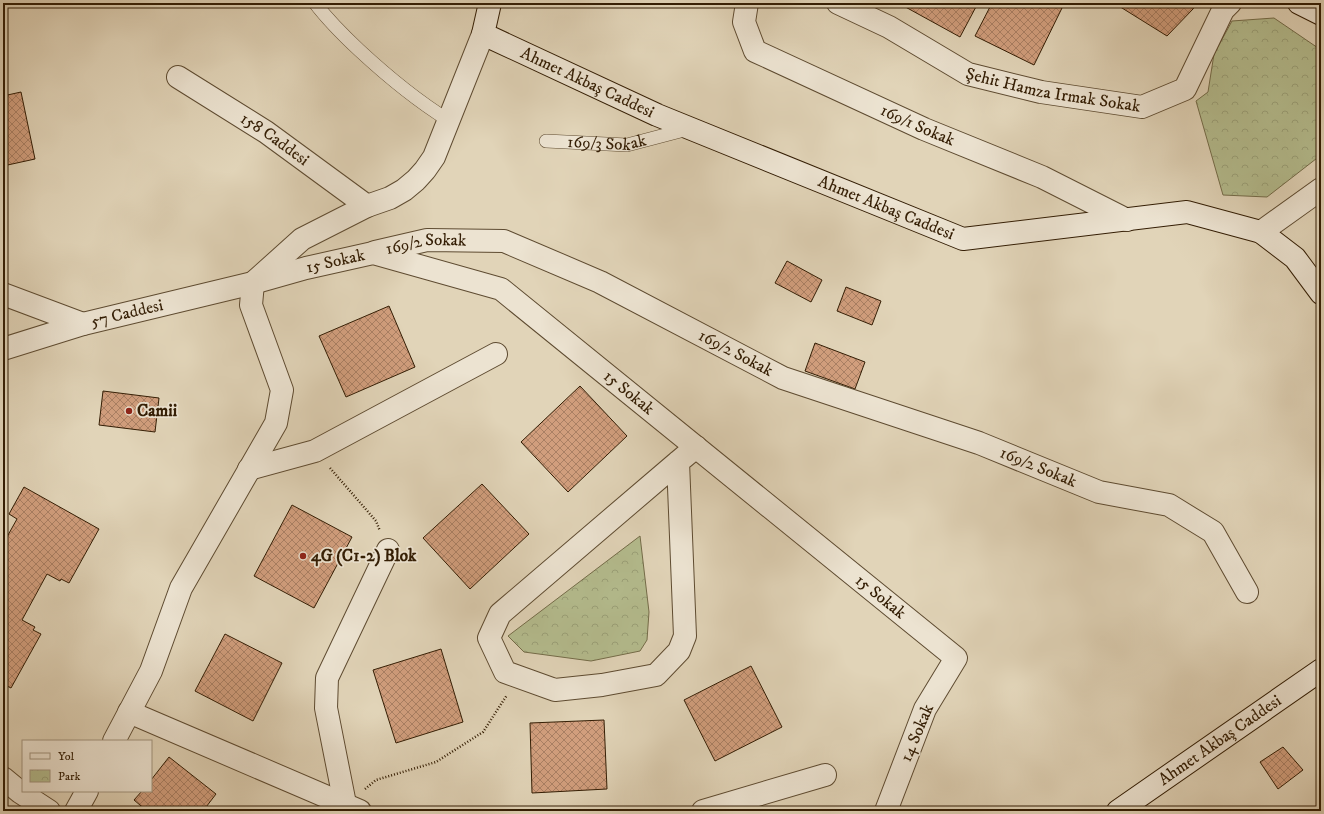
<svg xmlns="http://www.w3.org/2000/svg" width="1324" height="814" font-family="'IM FELL DW Pica',serif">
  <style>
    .park { fill: url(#park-crowns); stroke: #746c49 }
    .building { fill: url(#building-cross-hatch); stroke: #331d04 }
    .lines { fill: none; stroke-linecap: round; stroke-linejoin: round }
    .lane-casing { stroke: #5e4b31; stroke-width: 14 }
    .street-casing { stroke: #5e4b31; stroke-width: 24 }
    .secondary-casing { stroke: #331d04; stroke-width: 24 }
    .path { stroke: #331d04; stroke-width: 2.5; stroke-dasharray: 1 2; stroke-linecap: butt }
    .lane { stroke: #ece3d1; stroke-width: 13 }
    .street { stroke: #ece3d1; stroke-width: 22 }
    .secondary { stroke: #ece3d1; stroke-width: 22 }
    .poi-dot { fill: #8f2418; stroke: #ece3d1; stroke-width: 1.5 }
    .labels { text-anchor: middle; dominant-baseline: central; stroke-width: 3.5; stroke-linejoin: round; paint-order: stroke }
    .street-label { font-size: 17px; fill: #331d04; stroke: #ece3d1 }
    .poi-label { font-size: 17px; font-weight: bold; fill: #331d04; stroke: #ece3d1; text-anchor: start }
  </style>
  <defs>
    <pattern id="park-crowns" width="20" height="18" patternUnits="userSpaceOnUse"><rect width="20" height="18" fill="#b4bc8e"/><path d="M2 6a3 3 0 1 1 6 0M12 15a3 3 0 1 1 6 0" fill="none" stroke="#9ba179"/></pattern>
    <pattern id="building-cross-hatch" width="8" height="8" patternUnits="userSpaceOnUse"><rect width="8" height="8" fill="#d19e7d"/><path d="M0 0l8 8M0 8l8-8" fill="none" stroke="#aa8064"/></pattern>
  </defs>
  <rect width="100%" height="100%" fill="#e1d4b8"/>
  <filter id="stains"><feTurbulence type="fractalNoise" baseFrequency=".005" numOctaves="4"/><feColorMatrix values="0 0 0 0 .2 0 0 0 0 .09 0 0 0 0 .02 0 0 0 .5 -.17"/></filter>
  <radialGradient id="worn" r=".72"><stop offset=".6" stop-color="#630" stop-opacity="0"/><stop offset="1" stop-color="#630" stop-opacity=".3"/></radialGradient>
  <g class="park">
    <polygon points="1274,18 1321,50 1321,155 1267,197 1223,195 1196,101 1208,92 1214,54 1232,21"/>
    <polygon points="640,536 649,612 647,640 640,651 591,661 524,652 508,636"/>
  </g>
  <g class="building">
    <polygon points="900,3 978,3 960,37 900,4"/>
    <polygon points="992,3 1051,3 1062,8 1034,65 975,36"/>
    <polygon points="1114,3 1197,3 1193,9 1167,36"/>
    <polygon points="21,92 35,159 3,166 3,96"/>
    <polygon points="787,261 822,280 811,302 775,283"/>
    <polygon points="846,287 881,301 872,325 837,311"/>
    <polygon points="389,306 415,367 346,397 319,336"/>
    <polygon points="815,343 865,362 855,389 805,371"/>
    <polygon points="580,386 627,436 568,492 521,442"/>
    <polygon points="103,391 159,398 155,432 99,425"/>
    <polygon points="482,484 529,534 470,589 423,538"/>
    <polygon points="24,487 99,529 69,583 61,579 60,581 47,574 22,620 35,627 33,630 41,634 11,688 3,684 3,544 17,519 9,514"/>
    <polygon points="292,505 352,537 314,608 254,576"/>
    <polygon points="225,634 282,663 253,721 195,691"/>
    <polygon points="441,649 463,722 396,743 373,670"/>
    <polygon points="751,666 782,727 715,761 684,700"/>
    <polygon points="604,720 607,789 532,793 530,723"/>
    <polygon points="1283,747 1303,770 1278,789 1260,762"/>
    <polygon points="169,757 216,794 203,811 147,811 134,800 142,791 151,791 151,780"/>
  </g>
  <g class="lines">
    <defs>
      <g id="lane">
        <path d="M315,3C328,20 343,35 359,50C387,76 416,100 448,120"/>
        <path id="s1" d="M546,141L627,145L688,129"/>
      </g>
      <g id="street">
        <path id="s2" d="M747,3L744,22L755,51L924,129L1042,177L1127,220"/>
        <path id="s3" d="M838,3L889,27L968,74L1041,92L1142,107L1185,89L1223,10L1230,3"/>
        <path id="s4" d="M178,77L266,132L367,206"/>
        <polyline points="1261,232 1321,189"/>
        <path id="s5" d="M375,252L427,240L504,241L600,282L783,378L979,443L1099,492L1169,505L1213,532L1247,592"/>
        <polyline points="3,294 83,324"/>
        <path id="s6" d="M3,349L83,324L253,283L306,268L373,253L501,289L956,658L925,709L886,811"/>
        <polyline points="678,462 685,636 679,651 656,675 602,685 555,690 505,672 489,638 500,614 678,462 696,447"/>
        <polyline points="249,469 315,451 496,354"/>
        <polyline points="129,712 360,811"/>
        <polyline points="114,741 151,671 181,588 276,423 282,390 251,305 253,283 302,239 367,206 390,198 404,190 416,180 425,170 434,157 483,34"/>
        <polyline points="3,778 20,792 49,811"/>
        <polyline points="345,804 326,708 327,678 388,550"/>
        <polyline points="76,811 87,791"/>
        <polyline points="703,811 825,775"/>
      </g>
      <g id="secondary">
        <path id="s7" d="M490,3L483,34L657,115L963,239L1187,212L1261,232L1295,258L1321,293"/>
        <polyline points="1299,3 1321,14"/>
        <path id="s8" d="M1118,811L1321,670"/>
      </g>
    </defs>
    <use href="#lane" class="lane-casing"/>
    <use href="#street" class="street-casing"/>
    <use href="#secondary" class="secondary-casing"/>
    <g class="path">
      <polyline points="330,468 376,521 380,531"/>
      <polyline points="365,789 376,780 436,762 483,732 507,695"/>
    </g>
    <use href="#lane" class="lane"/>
    <use href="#street" class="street"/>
    <use href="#secondary" class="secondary"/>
  </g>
  <g class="poi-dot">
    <circle cx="129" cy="411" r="4"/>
    <circle cx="303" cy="556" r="4"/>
  </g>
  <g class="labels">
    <g class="street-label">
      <text stroke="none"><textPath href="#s7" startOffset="147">Ahmet Akbaş Caddesi</textPath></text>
      <text stroke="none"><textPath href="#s3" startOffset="235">Şehit Hamza Irmak Sokak</textPath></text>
      <text stroke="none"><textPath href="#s2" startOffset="229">169/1 Sokak</textPath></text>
      <text stroke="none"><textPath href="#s4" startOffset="115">158 Caddesi</textPath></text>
      <text stroke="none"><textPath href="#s1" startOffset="61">169/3 Sokak</textPath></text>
      <text stroke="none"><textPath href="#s7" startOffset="471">Ahmet Akbaş Caddesi</textPath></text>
      <text stroke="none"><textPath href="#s5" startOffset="52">169/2 Sokak</textPath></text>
      <text stroke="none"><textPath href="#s6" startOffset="344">15 Sokak</textPath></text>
      <text stroke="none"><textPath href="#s6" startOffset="129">57 Caddesi</textPath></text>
      <text stroke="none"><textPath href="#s5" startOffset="388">169/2 Sokak</textPath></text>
      <text stroke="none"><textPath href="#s6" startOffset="680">15 Sokak</textPath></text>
      <text stroke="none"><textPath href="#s5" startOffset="712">169/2 Sokak</textPath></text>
      <text stroke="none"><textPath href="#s6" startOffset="1004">15 Sokak</textPath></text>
      <text transform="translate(917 733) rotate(-67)">14 Sokak</text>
      <text stroke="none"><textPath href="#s8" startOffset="124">Ahmet Akbaş Caddesi</textPath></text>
    </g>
    <g class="poi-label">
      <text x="137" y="411">Camii</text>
      <text x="311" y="556">4G (C1-2) Blok</text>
    </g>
  </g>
  <rect width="1324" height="814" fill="none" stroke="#e1d4b8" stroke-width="16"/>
  <rect x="4" y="4" width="1316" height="806" fill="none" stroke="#331d04" stroke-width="2"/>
  <rect x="8" y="8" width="1308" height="798" fill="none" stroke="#331d04"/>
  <rect x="22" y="740" width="130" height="52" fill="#ece3d1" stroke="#a2947f"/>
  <rect x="30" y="753" width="20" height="6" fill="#ece3d1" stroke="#a2947f"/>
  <text x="58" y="760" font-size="12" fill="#331d04">Yol</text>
  <rect x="30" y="770" width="20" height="12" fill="url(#park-crowns)" stroke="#a2947f"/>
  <text x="58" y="780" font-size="12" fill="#331d04">Park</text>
  <rect width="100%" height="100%" filter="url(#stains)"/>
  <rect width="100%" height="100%" fill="url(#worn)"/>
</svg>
